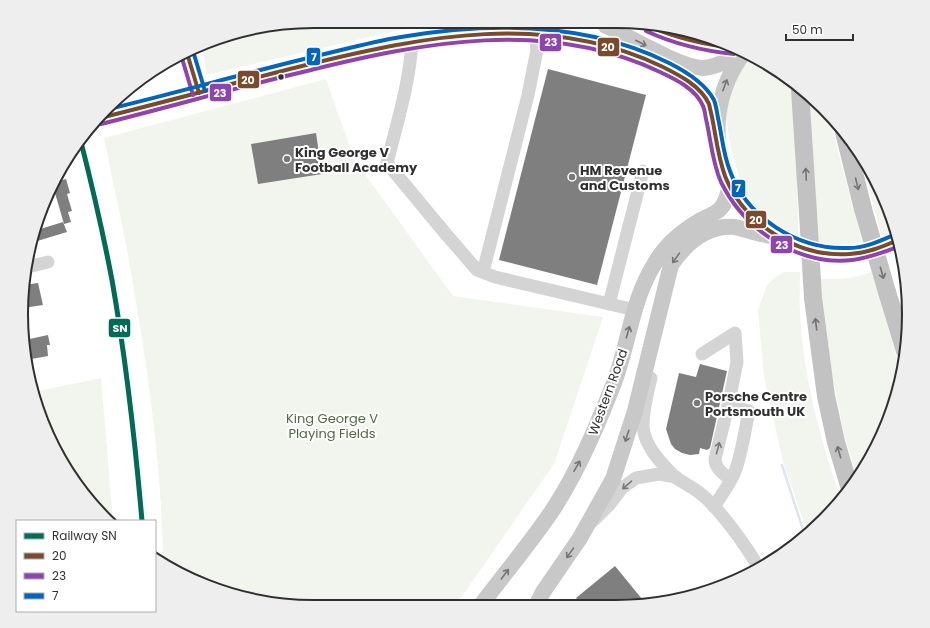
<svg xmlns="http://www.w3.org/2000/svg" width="930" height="628" font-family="Poppins,sans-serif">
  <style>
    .green { fill: #f1f5ed }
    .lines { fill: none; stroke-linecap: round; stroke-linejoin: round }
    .stream { stroke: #dbe7f0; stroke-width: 2.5 }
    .building { fill: #7f7f7f }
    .minor { stroke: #d4d4d4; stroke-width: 13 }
    .major { stroke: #c8c8c8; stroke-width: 16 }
    .highway { stroke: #c2c2c2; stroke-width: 18 }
    .highway-bridge { stroke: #c2c2c2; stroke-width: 18 }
    .bus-1-casing { stroke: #fff; stroke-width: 7 }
    .bus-2-casing { stroke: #fff; stroke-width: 7 }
    .bus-3-casing { stroke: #fff; stroke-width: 7 }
    .bus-1 { stroke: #7a4b2a; stroke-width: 4 }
    .bus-2 { stroke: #8e44ad; stroke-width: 4 }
    .bus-3 { stroke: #0065bd; stroke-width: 4 }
    .rail-1-casing { stroke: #fff; stroke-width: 8 }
    .rail-1 { stroke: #006b56; stroke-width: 5 }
    .oneway { stroke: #747474 }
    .oneway2 { stroke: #727272 }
    .oneway3 { stroke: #7a7a7a }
    .bus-dot { fill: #303030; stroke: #fff; stroke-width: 1.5 }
    .poi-dot { fill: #787878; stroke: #fff; stroke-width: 1.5 }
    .labels { text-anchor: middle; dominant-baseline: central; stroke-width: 4; stroke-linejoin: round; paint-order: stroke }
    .poi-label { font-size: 13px; font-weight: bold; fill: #303030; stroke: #fff; text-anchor: start }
    .street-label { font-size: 13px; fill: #303030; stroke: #fff }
    .park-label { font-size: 13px; fill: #516840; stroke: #fff }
    .rim { fill: none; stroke: #303030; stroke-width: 2 }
    .line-badge { stroke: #fff; stroke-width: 1.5 }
    .badge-label { font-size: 11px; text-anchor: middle; font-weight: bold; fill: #fff }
  </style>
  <rect width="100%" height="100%" fill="#fff"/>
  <g class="green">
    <polygon points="314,21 449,23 404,29 206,75 204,55 201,46 220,36"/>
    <polygon points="196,48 199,62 200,77 191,51"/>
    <path d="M750,54L790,83L797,143L798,238C785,231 771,225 760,214C753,207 746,197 743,188C736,169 721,117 728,98C733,83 743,69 750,54Z"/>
    <path d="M326,79L354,159L453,296L603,317L554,464L456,605L257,601L184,577L163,561C162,472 149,378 134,290C126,239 114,188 104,138Z"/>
    <polygon points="809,96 823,107 828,113 862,242 843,246 817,247"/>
    <polygon points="858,149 887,202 896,232 882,238"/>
    <path d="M785,272H800C800,285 799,298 800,312C803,376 820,439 841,499L823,521L808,534L783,462L764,377L758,310L767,285L777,276Z"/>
    <path d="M872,272L902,376L887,426L858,478L845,439L826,343L820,279C839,279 853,279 872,272Z"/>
    <polygon points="101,378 113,521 107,521 60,460 34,392"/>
  </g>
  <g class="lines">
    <polyline class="stream" points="782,465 805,536"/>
  </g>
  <g class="building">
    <polygon points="548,69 646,95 597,285 499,260"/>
    <polygon points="316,133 322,174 258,184 251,144"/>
    <polygon points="66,179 70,193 67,194 72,211 68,212 71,222 64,224 53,186 55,182"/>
    <polygon points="63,222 67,232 34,242 37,230"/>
    <polygon points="38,283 43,305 23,308 22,295 24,285"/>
    <polygon points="48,335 50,345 47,345 48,356 26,360 25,340"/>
    <polygon points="700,364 727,371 710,448 707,450 700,448 699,454 690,455 682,453 675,449 671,444 666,429 679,373 696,377"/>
    <polygon points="615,566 642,599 634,605 616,607 583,606 576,598"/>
  </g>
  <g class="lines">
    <g class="minor">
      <path d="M648,26C670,37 711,46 735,48"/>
      <polyline points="522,27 525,24"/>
      <path d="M412,41C410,82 397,123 387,163L445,233L477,270L495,277L635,310"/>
      <polyline points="187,53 199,93"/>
      <polyline points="41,210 42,210"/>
      <polyline points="28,267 48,262"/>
      <polyline points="483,272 528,95 537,50 535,35"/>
      <polyline points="609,304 643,171"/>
      <polyline points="702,354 735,333 737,362 728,406"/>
      <path d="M651,378C647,394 643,410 643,426C644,446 662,464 675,477C683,483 693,487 701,494C720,509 746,546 759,568"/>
      <path d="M714,507C721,495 731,483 736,469C742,451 745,430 749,411L728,406L715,459C715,469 724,474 731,480"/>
      <polyline points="593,521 609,505 622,488 636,478 659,474 676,477"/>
    </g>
    <g class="major">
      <path d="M606,26C629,36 682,69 704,68C717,67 730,59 742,54"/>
      <path d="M745,51C684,130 730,245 831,254C853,256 879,252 898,240"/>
      <polyline points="100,118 243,80 366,50 398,43 436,38 468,35 547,35 586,40 621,50 652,62 687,81 701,94 709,104 716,137"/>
      <path d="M481,605C505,573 532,541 554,508C579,469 597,426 614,383C629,343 632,299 655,263C666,244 682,231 701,220C708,216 716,214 721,208C727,201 728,193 730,185"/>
      <path d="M536,606L543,592L580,538L613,479L635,411L671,265C686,243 707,225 735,227C739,228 745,230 750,231C760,234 770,236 780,238"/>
    </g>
    <g class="highway">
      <polyline points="800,90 808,213"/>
      <polyline points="844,132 863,209"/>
      <polyline points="887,292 905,351"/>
      <polyline points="813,298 826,396 836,442 850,489"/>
    </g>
    <g class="highway-bridge">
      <polyline points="863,209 887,292"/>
      <polyline points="808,213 813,298"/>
    </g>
    <defs>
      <g id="bus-1">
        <path d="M648,26C676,38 705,45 735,48"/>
        <polyline points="187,53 199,93"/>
        <path d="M100,118C169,101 237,82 306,65C424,36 547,11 663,67C679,75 701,86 709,104C710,108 711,113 712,117C716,137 718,157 725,176C744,224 798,258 850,254C867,253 882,247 898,240"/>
      </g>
      <g id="bus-2">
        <path d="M646,31C674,44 704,51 734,54"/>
        <polyline points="181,55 193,95"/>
        <path d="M101,124C170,107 238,87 307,71C424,42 546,18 660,72C675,79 696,89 703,106C705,110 705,115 706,119C711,140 712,162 721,182C744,229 797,266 852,260C869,258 884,252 900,246"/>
      </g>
      <g id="bus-3">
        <polyline points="665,26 704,37"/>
        <polyline points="193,51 205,91"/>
        <path d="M109,109C176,93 242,74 308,58C339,51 370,42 401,37C490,22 587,22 669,63C685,71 705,83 714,100C716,105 717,112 718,118C722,135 723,154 730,171C747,218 798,250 848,248C865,248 880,241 896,234"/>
      </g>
    </defs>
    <use href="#bus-1" class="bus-1-casing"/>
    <use href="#bus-2" class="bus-2-casing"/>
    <use href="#bus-3" class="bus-3-casing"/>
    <use href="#bus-1" class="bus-1"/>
    <use href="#bus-2" class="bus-2"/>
    <use href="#bus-3" class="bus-3"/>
    <defs>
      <path id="rail-1" d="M80,138C92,185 103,233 112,280C126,360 135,440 142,521"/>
    </defs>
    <use href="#rail-1" class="rail-1-casing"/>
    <use href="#rail-1" class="rail-1"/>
  </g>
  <defs><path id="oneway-shaft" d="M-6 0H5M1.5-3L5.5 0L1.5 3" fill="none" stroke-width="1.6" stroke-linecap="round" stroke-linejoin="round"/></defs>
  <g class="oneway">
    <use href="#oneway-shaft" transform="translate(641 43) rotate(27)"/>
    <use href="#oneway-shaft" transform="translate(725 85) rotate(-69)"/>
    <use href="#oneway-shaft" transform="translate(676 258) rotate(125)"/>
    <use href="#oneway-shaft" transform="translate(628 332) rotate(-74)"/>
    <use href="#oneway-shaft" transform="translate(627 436) rotate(108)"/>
    <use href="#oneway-shaft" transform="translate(577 466) rotate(-60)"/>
    <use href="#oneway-shaft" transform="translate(570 553) rotate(125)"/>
    <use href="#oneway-shaft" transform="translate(505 574) rotate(-53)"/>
  </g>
  <g class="oneway2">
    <use href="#oneway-shaft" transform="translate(806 174) rotate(-93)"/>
    <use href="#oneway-shaft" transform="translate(857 184) rotate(76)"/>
    <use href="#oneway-shaft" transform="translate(882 273) rotate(74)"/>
    <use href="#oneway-shaft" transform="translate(816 324) rotate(-97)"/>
    <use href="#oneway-shaft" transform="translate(839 452) rotate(-106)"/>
  </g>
  <g class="oneway3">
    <use href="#oneway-shaft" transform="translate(718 448) rotate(-75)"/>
    <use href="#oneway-shaft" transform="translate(627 485) rotate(139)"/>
  </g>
  <circle class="bus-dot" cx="281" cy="77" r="3.5"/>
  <g class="poi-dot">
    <circle cx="287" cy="159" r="4"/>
    <circle cx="572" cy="177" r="4"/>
    <circle cx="697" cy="403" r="4"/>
  </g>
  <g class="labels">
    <g class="poi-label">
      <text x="295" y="152">King George V<tspan x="295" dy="15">Football Academy</tspan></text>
      <text x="580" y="170">HM Revenue<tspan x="580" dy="15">and Customs</tspan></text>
      <text x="705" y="396">Porsche Centre<tspan x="705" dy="15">Portsmouth UK</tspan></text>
    </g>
    <g class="street-label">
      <text transform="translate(608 392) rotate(-70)">Western Road</text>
    </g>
    <g class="park-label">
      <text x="332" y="418">King George V<tspan x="332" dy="15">Playing Fields</tspan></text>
    </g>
  </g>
  <path d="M0 0H930V628H0ZM314 28H616A286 286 0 0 1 902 314V314A286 286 0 0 1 616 600H314A286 286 0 0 1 28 314V314A286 286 0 0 1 314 28Z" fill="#eee" fill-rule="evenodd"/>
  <path class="rim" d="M314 28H616A286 286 0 0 1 902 314V314A286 286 0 0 1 616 600H314A286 286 0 0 1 28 314V314A286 286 0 0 1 314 28Z"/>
  <g class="line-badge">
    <rect x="539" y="33" width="23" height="19" rx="4" fill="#8e44ad"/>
    <rect x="597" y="37" width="23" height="20" rx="4" fill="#7a4b2a"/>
    <rect x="306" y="47" width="15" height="19" rx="4" fill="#0065bd"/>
    <rect x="237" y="70" width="23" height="19" rx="4" fill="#7a4b2a"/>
    <rect x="209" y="83" width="23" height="19" rx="4" fill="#8e44ad"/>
    <rect x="731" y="179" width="15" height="19" rx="4" fill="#0065bd"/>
    <rect x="745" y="210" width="22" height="19" rx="4" fill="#7a4b2a"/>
    <rect x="770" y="235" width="23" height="19" rx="4" fill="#8e44ad"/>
    <rect x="108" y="318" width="23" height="20" rx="4" fill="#006b56"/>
  </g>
  <g class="badge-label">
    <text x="551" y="46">23</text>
    <text x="608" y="51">20</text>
    <text x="314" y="61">7</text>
    <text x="248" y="84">20</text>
    <text x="220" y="97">23</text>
    <text x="738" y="192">7</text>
    <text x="756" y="224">20</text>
    <text x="782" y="249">23</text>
    <text x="120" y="332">SN</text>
  </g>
  <rect x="16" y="520" width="140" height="92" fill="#ffffff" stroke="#acacac"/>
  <rect x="24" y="533" width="20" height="6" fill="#006b56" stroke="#acacac"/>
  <text x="52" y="540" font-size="12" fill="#303030">Railway SN</text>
  <rect x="24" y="553" width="20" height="6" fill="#7a4b2a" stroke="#acacac"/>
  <text x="52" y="560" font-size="12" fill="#303030">20</text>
  <rect x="24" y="573" width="20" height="6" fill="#8e44ad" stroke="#acacac"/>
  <text x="52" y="580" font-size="12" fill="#303030">23</text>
  <rect x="24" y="593" width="20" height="6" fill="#0065bd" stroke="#acacac"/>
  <text x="52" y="600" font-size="12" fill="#303030">7</text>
  <path d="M786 34v6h67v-6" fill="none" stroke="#303030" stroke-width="2"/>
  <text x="792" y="34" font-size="12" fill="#303030" stroke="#ffffff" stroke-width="3" paint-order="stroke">50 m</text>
</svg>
